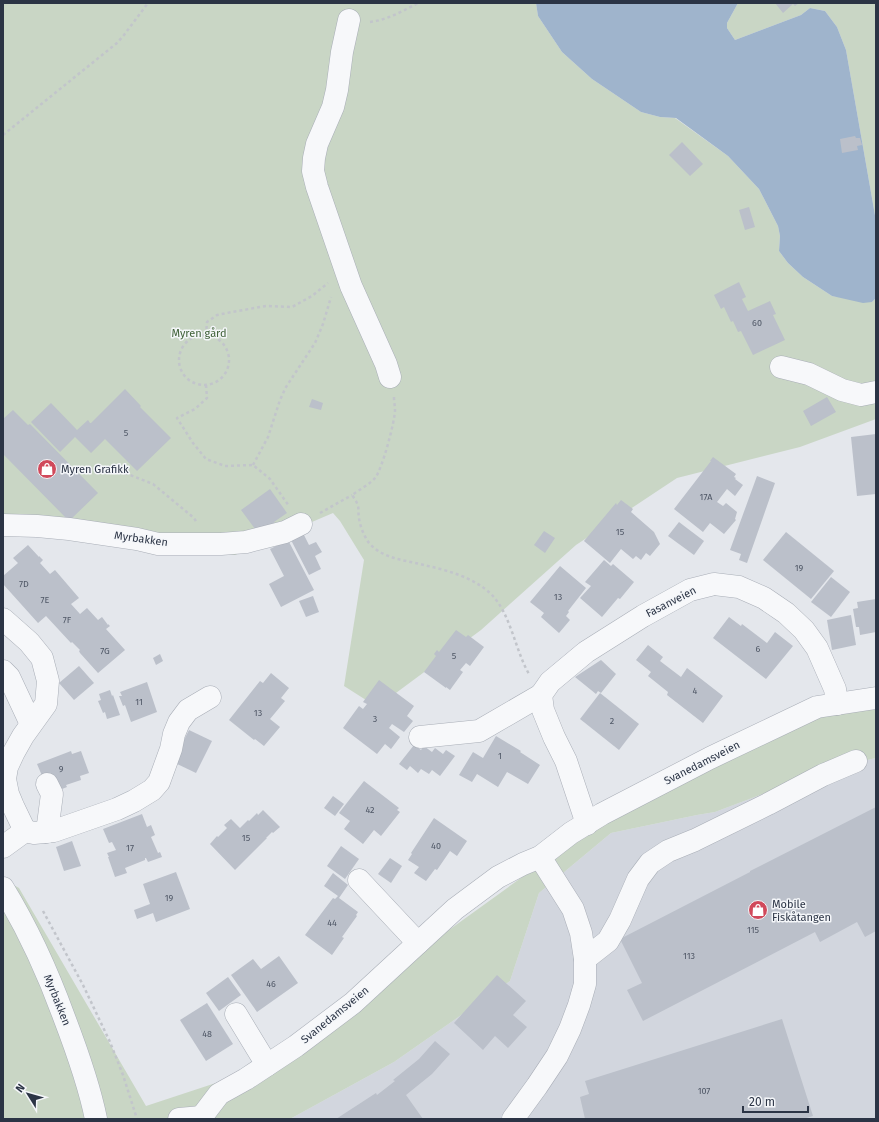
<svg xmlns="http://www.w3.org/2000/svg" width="879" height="1122" font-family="'Fira Sans',sans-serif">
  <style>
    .built { fill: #d2d6de }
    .green { fill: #c9d6c5 }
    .water { fill: #9fb4cc }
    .building { fill: #bbc0ca }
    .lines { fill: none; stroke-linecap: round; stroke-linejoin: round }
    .minor-casing { stroke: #a9aeb7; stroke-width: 23 }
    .path { stroke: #c2c5cb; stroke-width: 2.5; stroke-dasharray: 3 3; stroke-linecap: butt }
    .minor { stroke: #f7f8fa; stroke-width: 22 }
    .labels { text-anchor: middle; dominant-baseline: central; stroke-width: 3; stroke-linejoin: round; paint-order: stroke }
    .number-label { font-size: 9px; fill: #4f5766 }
    .park-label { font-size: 11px; fill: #3f6138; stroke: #f4f6f9 }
    .poi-label { font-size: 11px; fill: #2b3445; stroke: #f4f6f9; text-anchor: start }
    .street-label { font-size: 11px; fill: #2b3445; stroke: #f4f6f9 }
  </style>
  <rect width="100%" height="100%" fill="#e4e7ec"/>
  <polygon class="built" points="876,758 876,1119 290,1119 394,1062 510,981 539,893 611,833 697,815 715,812 832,768"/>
  <g class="green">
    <polygon points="3,3 536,3 538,16 562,52 592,79 641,112 660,117 675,118 728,156 759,189 778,226 780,236 779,251 788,263 803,277 832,296 872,302 876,298 876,419 800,447 677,478 576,545 481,630 377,707 344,686 364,560 340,521 333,513 235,555 135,545 3,529"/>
    <polygon points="738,3 876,3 876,221 846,50 837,27 825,11 810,8 801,15 735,40 727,28 727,23"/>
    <polygon points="876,694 876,758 832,768 715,812 697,815 611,833 539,893 510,981 394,1062 290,1119 3,1119 3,879 19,888 146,1106 237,1076 345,1005 550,857 765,728"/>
  </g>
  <polygon class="water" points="536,3 738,3 727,23 727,28 735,40 801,15 810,8 825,11 837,27 846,50 876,221 876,298 872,302 863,303 832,296 803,277 788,263 779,251 780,236 778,226 759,189 728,156 676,118 660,117 641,112 592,79 562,52 538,16"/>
  <g class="building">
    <polygon points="775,3 799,3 795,6 793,4 783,13"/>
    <polygon points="855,136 856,138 860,138 862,145 857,146 858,150 842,153 840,139"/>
    <polygon points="682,142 703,164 690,176 669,155"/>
    <polygon points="749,207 755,227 745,230 739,210"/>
    <polygon points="739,282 746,297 742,299 748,311 770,301 776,314 773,315 785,340 753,355 741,331 738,332 733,321 731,322 724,307 721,309 714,295"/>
    <polygon points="125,389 141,406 140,407 171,438 137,471 105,439 91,453 75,437 60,452 31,422 51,403 77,430 88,420 90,423 91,423"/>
    <polygon points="827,397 836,412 811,426 803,411"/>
    <polygon points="312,399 323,403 321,410 309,407"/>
    <polygon points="13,410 28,425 30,424 98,493 69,521 3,454 3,451 4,449 3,448 3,419"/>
    <polygon points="876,434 876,494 857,496 851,437"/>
    <polygon points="713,457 736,474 734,477 736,478 735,479 743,485 735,496 727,489 717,502 723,506 726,503 737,512 735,519 736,520 724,534 710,523 703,532 674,509 711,461 710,461"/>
    <polygon points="757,476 775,483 747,563 739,560 741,554 730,550"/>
    <polygon points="270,489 287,513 274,522 276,526 258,533 241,510"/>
    <polygon points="621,500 633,509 631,512 654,532 660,544 650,556 646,553 641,560 636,556 633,559 621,549 610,563 584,541 616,503 617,505"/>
    <polygon points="679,522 704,541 694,555 668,536"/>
    <polygon points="544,531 555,538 545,553 534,545"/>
    <polygon points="786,532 834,571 811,599 763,560"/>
    <polygon points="303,533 309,545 316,542 322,552 315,556 321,569 309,575 291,540"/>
    <polygon points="288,540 314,590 281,607 269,584 284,576 270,549"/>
    <polygon points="28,545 39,557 39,556 43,560 40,563 50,574 55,570 79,598 71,604 80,614 87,608 98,620 102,617 108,625 108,624 110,626 106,629 125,650 98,673 80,653 79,651 80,650 72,642 71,643 46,616 38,623 3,584 3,576 18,563 13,558"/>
    <polygon points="604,560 611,566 613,564 634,582 620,599 618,598 602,617 580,598 591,586 585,582"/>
    <polygon points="560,566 586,588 568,611 569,612 566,616 570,620 559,633 541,617 544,613 530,602"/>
    <polygon points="831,577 850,592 831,617 811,602"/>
    <polygon points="313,596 319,612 306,617 299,601"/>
    <polygon points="876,599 876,632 860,635 859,627 856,627 853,609 858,608 857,602"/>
    <polygon points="851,615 856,645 832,650 827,620"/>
    <polygon points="729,617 741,626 742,624 767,643 775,632 793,646 766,679 713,638"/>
    <polygon points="456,630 466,637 468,635 484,647 470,666 466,663 460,670 463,672 450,690 446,687 446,688 424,672 436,656 434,654 437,650 439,652"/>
    <polygon points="648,645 663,657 660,661 681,677 687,668 723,696 703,723 667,695 668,692 648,676 651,672 636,660"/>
    <polygon points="160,654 163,661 156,665 153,658"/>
    <polygon points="601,660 616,674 601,693 598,691 596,694 575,677"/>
    <polygon points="79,666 94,683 74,700 59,683"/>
    <polygon points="271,673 289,688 281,698 285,701 270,719 280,727 264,746 255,739 254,740 229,720 260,681 263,683"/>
    <polygon points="379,680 414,706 407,716 413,721 404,732 392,724 389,728 400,737 391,749 385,744 377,754 343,728 359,706 363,709 367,704 363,702"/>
    <polygon points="147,682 157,712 131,722 125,705 123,706 119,696 122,696 120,692"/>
    <polygon points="110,690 112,696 113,695 120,715 107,719 105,712 103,713 98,701 101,700 99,694"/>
    <polygon points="600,693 639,724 619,750 580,719"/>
    <polygon points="189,730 212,741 196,773 173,762"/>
    <polygon points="496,736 521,751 520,752 540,765 528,784 507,772 498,787 477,774 472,782 459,775 473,752 483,758"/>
    <polygon points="414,745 421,750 424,746 432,752 435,748 443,754 446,750 455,756 440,776 432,770 429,774 421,769 418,773 410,766 407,770 399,764"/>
    <polygon points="71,751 72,754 81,751 89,773 80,776 81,780 66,785 67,787 57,791 43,778 37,764"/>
    <polygon points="364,781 399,808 397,810 400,812 381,836 374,830 363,844 344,829 350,821 339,813"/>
    <polygon points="333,796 344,804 335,816 324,808"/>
    <polygon points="876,807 876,931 865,937 857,922 820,942 815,932 643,1021 627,990 642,983 620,939 750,872 750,871"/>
    <polygon points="263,810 280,827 273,833 272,832 266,838 267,838 235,870 210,844 217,836 218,837 227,828 224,825 231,819 240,828 248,820 249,821 257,813 258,815"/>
    <polygon points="142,814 147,827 151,825 155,835 151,837 158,853 160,852 162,857 148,862 146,858 145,858 145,860 125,868 127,873 115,877 108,857 109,857 107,853 116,850 112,842 109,843 103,829"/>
    <polygon points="434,818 467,841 457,856 450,851 437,870 435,869 426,881 414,873 419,867 408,860 412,854 411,853"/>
    <polygon points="72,841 81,866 64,871 56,847"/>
    <polygon points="341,846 359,859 345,879 327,866"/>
    <polygon points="390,858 402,866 391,883 378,874"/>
    <polygon points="176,872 190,909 156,922 153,913 137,919 134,910 150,904 143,884"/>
    <polygon points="333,873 348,885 339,898 358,912 356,915 357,916 342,937 344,938 332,955 305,935 333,898 335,899 338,896 324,886"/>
    <polygon points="279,956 298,983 257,1012 231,975 253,959 261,969"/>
    <polygon points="497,975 526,1001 513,1015 527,1027 508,1048 495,1036 483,1050 454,1023"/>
    <polygon points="228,977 241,995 219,1011 206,993"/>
    <polygon points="207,1003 233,1044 206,1061 180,1020"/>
    <polygon points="782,1019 813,1116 803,1119 585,1119 580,1097 589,1094 585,1081"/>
    <polygon points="435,1041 450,1054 432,1074 406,1095 423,1119 336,1119 376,1093 377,1095 395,1081 393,1080 419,1059"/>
  </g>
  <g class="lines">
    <defs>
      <g id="minor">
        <polyline points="349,20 342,52 337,90 333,107 317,144 314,158 313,171 317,187 351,286 386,364 390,377"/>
        <polyline points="781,367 809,374 842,390 861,395 876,392"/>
        <polyline points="3,525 37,526 69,529 137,539 158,544 221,544 246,542 285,532 301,524"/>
        <polyline points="3,619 29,642 42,658 48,681 46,704 23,736 14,752 7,767 5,779 8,794 13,806 25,831 3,847"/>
        <polyline points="3,671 9,677 31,724"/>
        <polyline points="420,737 479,731 541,695"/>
        <polyline points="587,824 566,761 554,737 543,710 541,695 550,682 586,652 643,616 690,590 714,584 739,587 764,598 786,613 804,630 817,648 835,689 837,704"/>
        <polyline points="25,831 34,833 54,831 117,809 134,801 152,790 159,782 171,749 174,734 179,722 188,710 210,697"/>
        <polyline points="47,832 52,794 47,784"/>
        <polyline points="359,880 418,943"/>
        <path d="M3,888C28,929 48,973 64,1017C77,1051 89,1084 96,1119"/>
        <polyline points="585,959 608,941 620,920 638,879 650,863 668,851 695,840 768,804 823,775 856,761"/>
        <polyline points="236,1014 267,1065"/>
        <polyline points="179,1119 202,1117"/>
        <polyline points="200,1119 219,1094 246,1079 296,1046 353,1003 455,909 498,877 523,864 540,857 571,833 602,814 710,758 773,728 817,707 876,698"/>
        <polyline points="513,1119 537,1086 557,1056 570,1029 579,1005 585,984 585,959 581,933 573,909 540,857"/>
      </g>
    </defs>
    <use href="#minor" class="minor-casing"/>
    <g class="path">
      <path d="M370,22C387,20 403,11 418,3"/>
      <polyline points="3,135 117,43 124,35 148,3"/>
      <circle cx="204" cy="360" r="25"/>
      <polyline points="206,335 207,322 217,315 232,312 266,306 292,307 312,296 328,283"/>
      <polyline points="206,385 207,398 195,409 177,418 193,443 206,459 225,466 253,465 270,479 289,506"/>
      <path d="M394,397C394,402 395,406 395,410C395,421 382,470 375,478C370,484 359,490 352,495C354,498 357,502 358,506C359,510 358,514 359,518C360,526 364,536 369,543C384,560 407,560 428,566C450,571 474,578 491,594C511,614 515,650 529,674"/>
      <polyline points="253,465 268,437 280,400 286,387 315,343 323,324 331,297"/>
      <polyline points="125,473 153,484 194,518 197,523"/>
      <polyline points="320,513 352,495"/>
      <polyline points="43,911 83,985 110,1042 123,1075 137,1119"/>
    </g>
    <use href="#minor" class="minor"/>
  </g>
  <defs>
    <symbol id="shop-disc" viewBox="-11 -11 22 22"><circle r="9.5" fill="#d1495b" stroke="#f4f6f9"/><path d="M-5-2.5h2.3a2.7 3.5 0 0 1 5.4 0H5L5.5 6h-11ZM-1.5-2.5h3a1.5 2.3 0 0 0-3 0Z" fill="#fff"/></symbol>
  </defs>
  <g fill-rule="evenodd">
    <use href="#shop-disc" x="36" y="458" width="22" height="22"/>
    <use href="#shop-disc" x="747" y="899" width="22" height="22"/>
  </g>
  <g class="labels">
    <g class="number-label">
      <text x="757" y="323">60</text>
      <text x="126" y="433">5</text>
      <text x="706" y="497">17A</text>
      <text x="620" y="532">15</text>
      <text x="799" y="568">19</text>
      <text x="24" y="584">7D</text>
      <text x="558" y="597">13</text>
      <text x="45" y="600">7E</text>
      <text x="67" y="620">7F</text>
      <text x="758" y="649">6</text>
      <text x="105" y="651">7G</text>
      <text x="454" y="656">5</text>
      <text x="695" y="691">4</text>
      <text x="139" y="702">11</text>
      <text x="258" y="713">13</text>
      <text x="375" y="719">3</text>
      <text x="612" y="721">2</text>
      <text x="500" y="756">1</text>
      <text x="61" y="769">9</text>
      <text x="370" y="810">42</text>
      <text x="246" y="838">15</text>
      <text x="436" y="846">40</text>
      <text x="130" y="848">17</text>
      <text x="169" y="898">19</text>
      <text x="332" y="923">44</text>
      <text x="753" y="930">115</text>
      <text x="689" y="956">113</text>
      <text x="271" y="984">46</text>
      <text x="207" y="1034">48</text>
      <text x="704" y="1091">107</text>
    </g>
    <g class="park-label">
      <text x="199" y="333">Myren gård</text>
    </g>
    <g class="poi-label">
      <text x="61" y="469">Myren Grafikk</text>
      <text x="772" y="904">Mobile<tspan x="772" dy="13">Fiskåtangen</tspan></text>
    </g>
    <g class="street-label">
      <text transform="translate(141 539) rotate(8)">Myrbakken</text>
      <text transform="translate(671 602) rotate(-27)">Fasanveien</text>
      <text transform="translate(702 763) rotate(-27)">Svanedamsveien</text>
      <text transform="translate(57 1000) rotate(68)">Myrbakken</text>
      <text transform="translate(335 1015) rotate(-39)">Svanedamsveien</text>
    </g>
  </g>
  <rect width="879" height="1122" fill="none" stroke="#2b3445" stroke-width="8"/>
  <g transform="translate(28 1094) rotate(307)" stroke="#f4f6f9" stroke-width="3" paint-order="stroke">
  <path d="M0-3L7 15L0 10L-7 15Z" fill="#2b3445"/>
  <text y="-6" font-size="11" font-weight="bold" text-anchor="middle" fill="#2b3445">N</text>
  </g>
  <path d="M743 1106v6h65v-6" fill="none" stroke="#2b3445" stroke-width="2"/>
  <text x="749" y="1106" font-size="12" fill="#2b3445" stroke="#f4f6f9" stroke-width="3" paint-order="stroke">20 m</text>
</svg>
